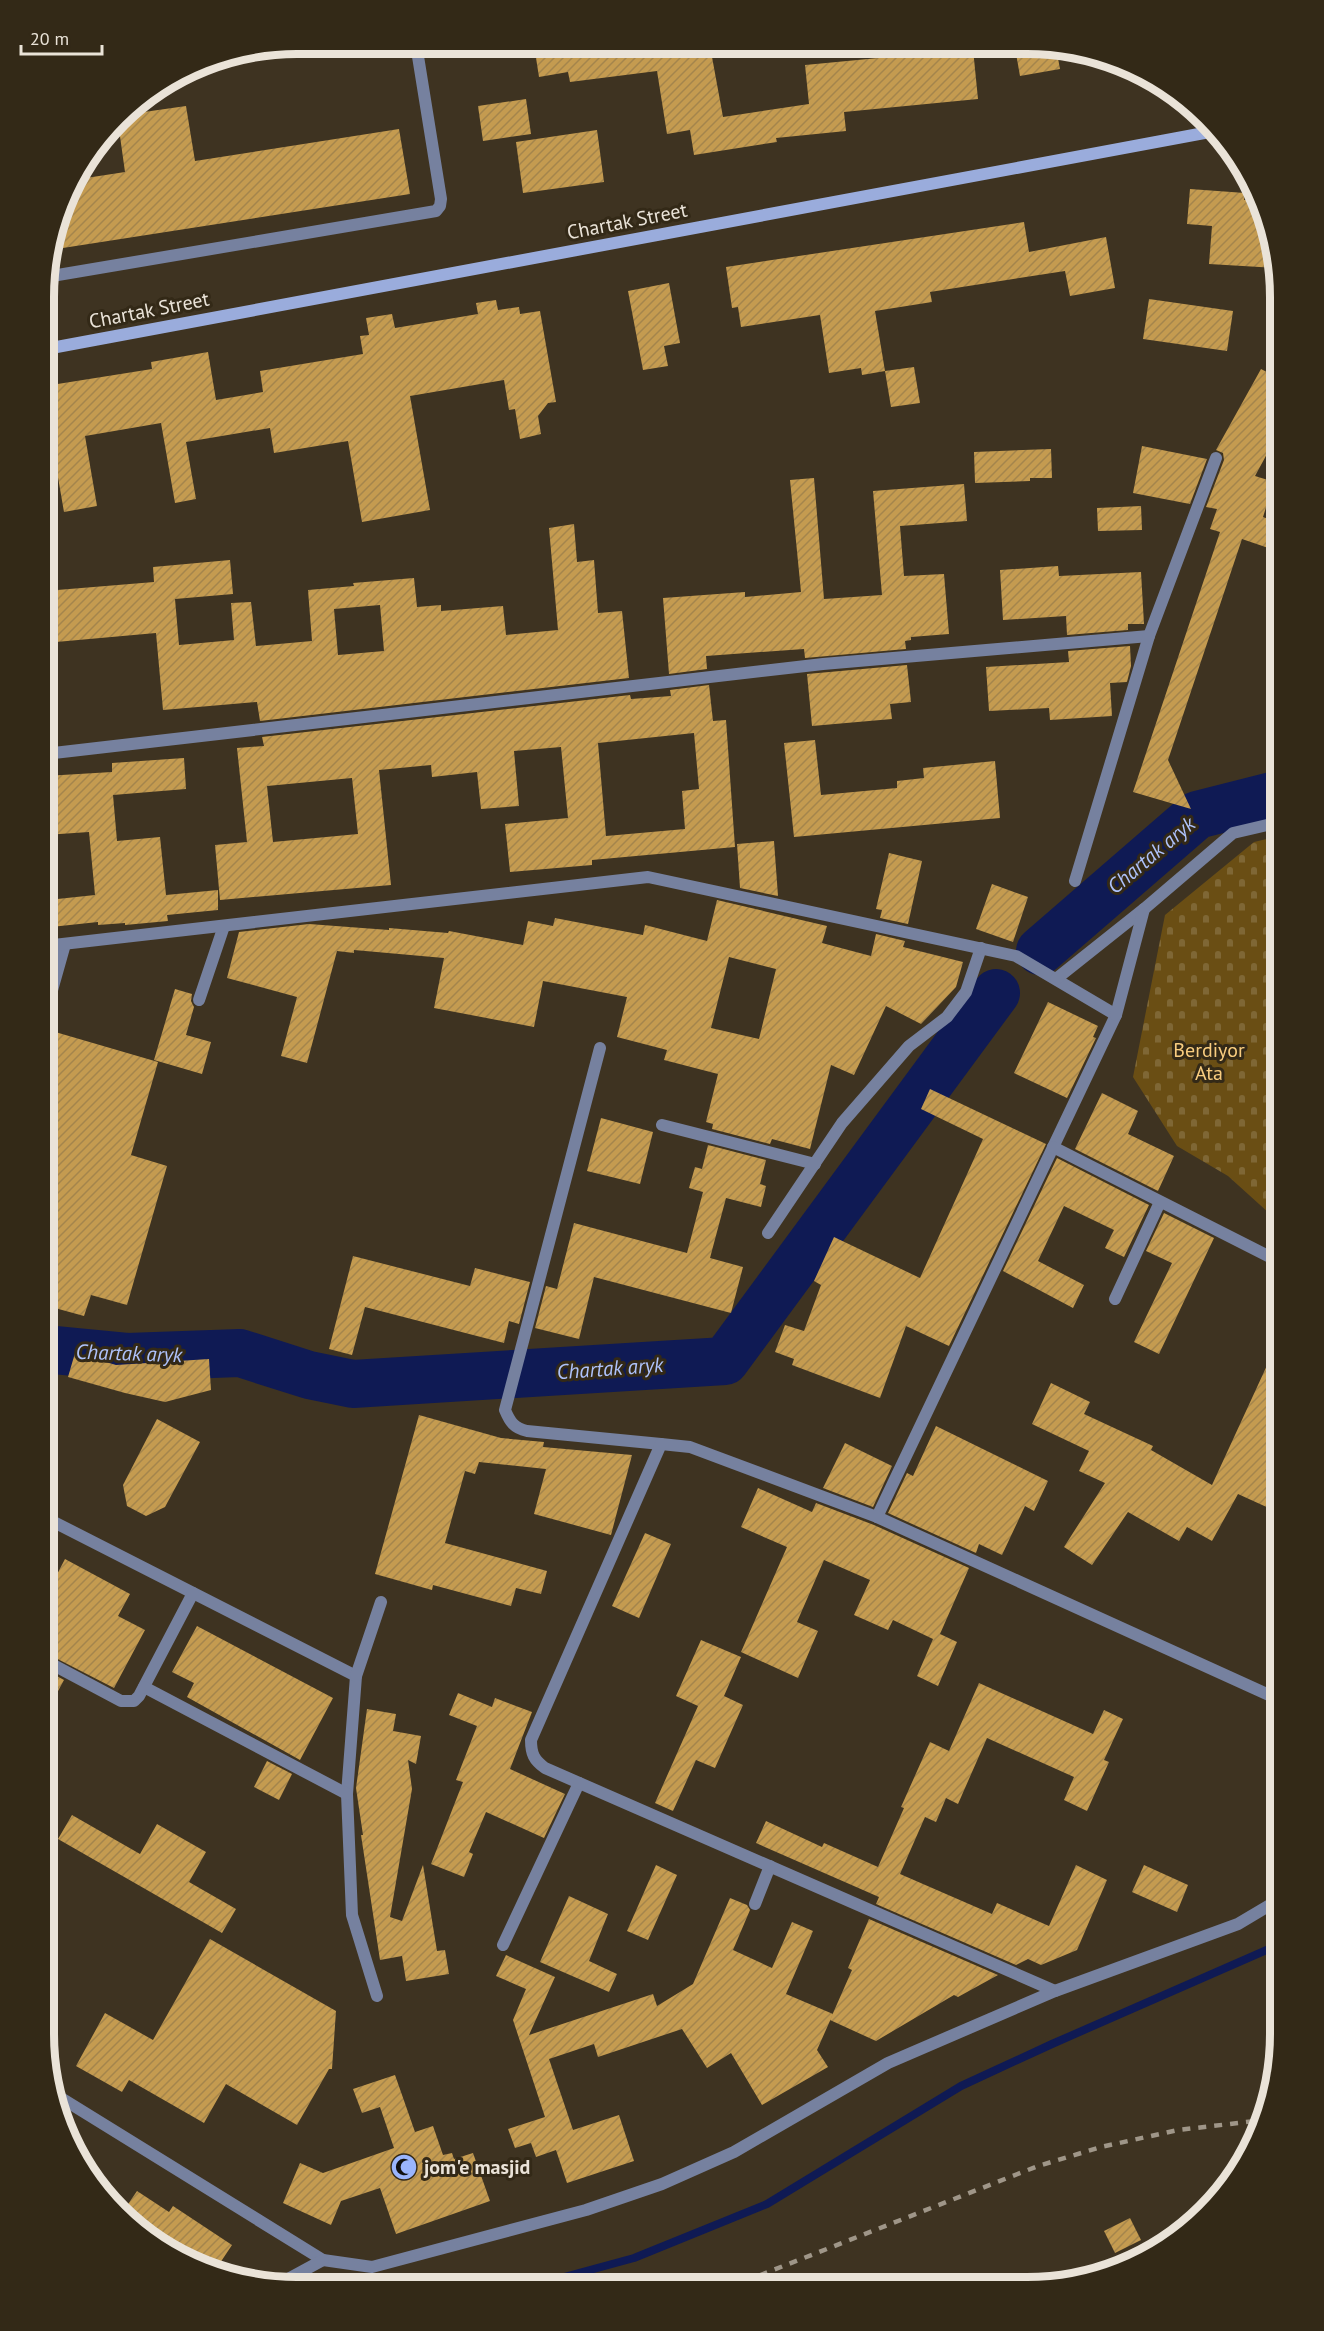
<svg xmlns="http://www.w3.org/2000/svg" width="1324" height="2331" font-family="'PT Sans',sans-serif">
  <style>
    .cemetery { fill: url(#cemetery-stones) }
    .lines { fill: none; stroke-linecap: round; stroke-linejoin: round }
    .stream { stroke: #0f1a54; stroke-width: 8 }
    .river { stroke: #0f1a54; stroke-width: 48 }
    .building { fill: url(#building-hatch); fill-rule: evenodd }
    .lane { stroke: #76819f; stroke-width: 12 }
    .street { stroke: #76819f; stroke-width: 12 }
    .secondary { stroke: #9aacdc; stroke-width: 12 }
    .rail { stroke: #9f9688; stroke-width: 4.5; stroke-dasharray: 8 8; stroke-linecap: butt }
    .labels { text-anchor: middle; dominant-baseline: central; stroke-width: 6; stroke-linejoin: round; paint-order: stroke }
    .street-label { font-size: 20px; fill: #eae3d8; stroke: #332917 }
    .park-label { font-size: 20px; fill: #f9cd7f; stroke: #332917 }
    .poi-label { font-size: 20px; font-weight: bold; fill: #eae3d8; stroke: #332917; text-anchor: start }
    .water-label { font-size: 21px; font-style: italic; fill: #aec2fa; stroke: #332917 }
    .rim { fill: none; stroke: #eae3d8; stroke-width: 8 }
  </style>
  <defs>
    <pattern id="cemetery-stones" width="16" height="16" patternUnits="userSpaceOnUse" patternTransform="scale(1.5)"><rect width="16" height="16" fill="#6a4e14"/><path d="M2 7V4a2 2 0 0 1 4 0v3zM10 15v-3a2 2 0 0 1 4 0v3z" fill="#7f6735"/></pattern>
    <pattern id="building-hatch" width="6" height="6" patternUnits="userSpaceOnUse" patternTransform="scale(1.5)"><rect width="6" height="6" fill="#c49b50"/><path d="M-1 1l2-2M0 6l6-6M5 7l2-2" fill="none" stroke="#a4854c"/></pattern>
  </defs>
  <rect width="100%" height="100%" fill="#3e3321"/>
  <polygon class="cemetery" points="1280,836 1280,1223 1228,1176 1177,1146 1133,1077 1165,915 1254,842"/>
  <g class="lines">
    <polyline class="stream" points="531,2286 634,2258 767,2204 961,2086 1052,2044 1280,1944"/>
    <g class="river">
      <polyline points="1040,951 1197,815 1280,794"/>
      <polyline points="44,1349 127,1357 240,1353 309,1375 353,1384 725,1361 996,993"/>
    </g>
  </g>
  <g class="building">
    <polygon points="534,45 656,46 657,51 692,46 710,46 723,117 809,104 805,65 973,49 978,99 844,112 846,131 776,138 777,142 694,155 690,130 667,134 657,71 570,82 568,72 539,77"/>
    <polygon points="1015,48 1056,48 1060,69 1020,76"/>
    <polygon points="526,99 531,134 483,141 478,106"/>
    <polygon points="186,106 195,161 399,129 410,194 50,250 70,185 73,180 125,172 118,122 123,115"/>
    <polygon points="597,130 604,182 523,193 516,142"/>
    <polygon points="1190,189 1245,193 1244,200 1259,199 1267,215 1276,268 1209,264 1212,226 1187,224"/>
    <polygon points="1024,222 1029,252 1106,237 1115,288 1070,296 1065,271 930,292 932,302 875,311 885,371 862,375 861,368 829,373 820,315 741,327 738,307 732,308 726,267"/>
    <polygon points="669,283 680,343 664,346 668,366 643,370 628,291"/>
    <polygon points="1149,299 1233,311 1227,351 1143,339"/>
    <polygon points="496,300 498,310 519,307 520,314 540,311 556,402 548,403 538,416 541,434 520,439 515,409 509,410 504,380 410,396 430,510 362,522 348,441 274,453 270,428 186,442 196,499 175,503 161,423 85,436 97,506 64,512 50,431 45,432 45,386 152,369 151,362 208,352 216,400 263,392 260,371 363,354 360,336 369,335 366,318 392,314 395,328 478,314 476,303"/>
    <polygon points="914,367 920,403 891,407 885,371"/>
    <polygon points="1261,369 1280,379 1280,430 1255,476 1274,482 1263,517 1280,523 1280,552 1242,539 1168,760 1191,809 1133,792 1220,532 1210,529 1217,509 1206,507 1224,460 1223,453 1216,450"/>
    <polygon points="1142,446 1207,459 1190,504 1133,493"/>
    <polygon points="1051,449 1052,478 1030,478 1030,481 975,483 974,452"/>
    <polygon points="814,478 824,599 882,595 873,491 964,484 967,521 900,526 904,576 944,574 949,634 911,637 911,640 905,641 906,649 805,658 804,649 706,656 707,669 669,674 663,598 745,592 745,597 801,592 790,480"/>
    <polygon points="1141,506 1142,530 1098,531 1097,508"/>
    <path d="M574,524L577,562L594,560L598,613L622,611L629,678L260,721L257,702L163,710L156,633L45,643V591L154,582L153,567L230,560L233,594L175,599L179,645L234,640L231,603L251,602L256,646L312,641L308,590L354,586L353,583L414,578L417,607L441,605V611L503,606L506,635L558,630L549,528ZM380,605L384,651L338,655L334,609Z"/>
    <polygon points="1058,566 1059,576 1141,572 1144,624 1128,624 1128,630 1067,635 1066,616 1003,620 1000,570"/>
    <polygon points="1130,646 1131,666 1127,682 1110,683 1112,716 1050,720 1049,708 989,711 986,667 1069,662 1068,651"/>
    <polygon points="907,665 911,702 890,704 892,719 812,726 807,674"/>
    <path d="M709,685L713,721L726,720L735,847L592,860V865L510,872L505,824L568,818L561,747L514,751L519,806L481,809L477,772L432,777L431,765L379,770L391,885L220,900L215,845L247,842L237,748L264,746L262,737L630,695L631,699L671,696L670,690ZM694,733L699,789L682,791L685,829L606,836L598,743ZM352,778L358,834L273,842L267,786Z"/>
    <polygon points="815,740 821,795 897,788 897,781 924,778 923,768 995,761 1000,818 794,837 784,743"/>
    <polygon points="184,758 186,789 113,795 117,841 160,837 166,895 218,890 218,910 167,915 168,921 125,925 125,923 98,925 98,922 51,927 48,900 95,895 89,832 45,835 45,776 112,772 112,763"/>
    <polygon points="774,841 778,896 740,888 737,844"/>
    <polygon points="889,853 922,861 908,924 880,918 882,910 876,909"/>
    <polygon points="992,884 1028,897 1013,942 976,929"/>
    <path d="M717,900L827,926L822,943L871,956L876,934L905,941L903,947L963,962L956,987L921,1024L886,1006L854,1075L831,1065L810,1149L772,1139L770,1144L712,1129L713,1124L706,1122L718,1074L664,1060L667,1050L617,1037L627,997L543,981L534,1027L434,1008L444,958L354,950V953L337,951L307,1063L281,1056L297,997L227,978L239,932L309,924L389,930V928L448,933L449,931L523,945L528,921L553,926L555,918L643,935L645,925L707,941ZM729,957L776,969L759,1039L711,1028Z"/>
    <polygon points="175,989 192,994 191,1001 194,1007 186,1035 211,1042 202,1074 154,1060"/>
    <polygon points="1048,1002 1098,1026 1093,1037 1096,1038 1067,1098 1014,1073"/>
    <polygon points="45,1029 158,1062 131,1155 167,1166 127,1305 91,1295 84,1316 44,1305"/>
    <polygon points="930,1089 1046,1144 949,1346 906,1326 880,1398 792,1365 794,1359 775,1352 785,1325 804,1331 821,1285 814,1281 834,1237 920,1278 983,1139 921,1109"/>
    <polygon points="1102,1093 1138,1111 1128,1134 1174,1156 1158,1191 1075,1149"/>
    <polygon points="601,1118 653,1132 640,1184 587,1171"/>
    <polygon points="708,1145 766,1160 760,1184 766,1186 761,1207 726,1198 710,1258 743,1267 731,1313 594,1277 579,1339 535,1328 546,1286 557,1289 574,1223 687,1253 703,1192 689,1188 695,1167 702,1169"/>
    <polygon points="1057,1158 1149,1205 1124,1257 1105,1248 1114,1230 1064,1206 1038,1261 1084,1285 1073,1308 1003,1271"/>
    <polygon points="1164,1213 1214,1238 1159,1354 1134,1342 1172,1263 1146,1251"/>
    <polygon points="353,1256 470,1286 475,1268 530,1282 519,1324 509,1321 504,1343 365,1307 352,1355 329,1349"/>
    <polygon points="1280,1337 1280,1513 1238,1494 1212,1541 1187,1527 1179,1541 1128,1512 1092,1565 1064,1547 1105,1483 1079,1471 1089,1451 1032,1424 1051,1383 1090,1402 1084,1414 1153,1446 1151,1450 1212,1485"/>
    <polygon points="75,1353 116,1365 209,1359 211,1390 165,1402 125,1393 68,1377"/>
    <polygon points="419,1415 501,1438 544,1442 543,1447 632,1455 611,1535 534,1514 546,1469 479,1462 475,1474 465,1471 445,1543 547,1571 541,1594 516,1588 511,1606 433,1585 432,1590 375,1574"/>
    <polygon points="157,1419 200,1442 165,1507 146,1516 127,1506 123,1485"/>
    <polygon points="936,1426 1048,1481 1034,1511 1025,1506 1002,1555 979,1544 976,1553 888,1513 907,1473 913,1476"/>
    <polygon points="845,1443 892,1466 873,1507 823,1488"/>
    <polygon points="758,1488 812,1512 816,1503 874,1525 969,1568 940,1634 957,1642 938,1686 917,1676 933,1639 893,1620 888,1630 854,1615 870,1580 824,1560 797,1622 818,1631 798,1678 741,1652 787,1547 741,1527"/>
    <polygon points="645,1533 671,1544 639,1618 612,1606"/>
    <polygon points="65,1559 130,1594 118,1616 145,1630 114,1688 44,1652 44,1577 53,1582"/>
    <polygon points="197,1626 333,1698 300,1760 187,1697 194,1683 172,1672"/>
    <polygon points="701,1640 741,1657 724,1696 743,1705 715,1768 696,1760 673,1811 655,1803 698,1706 676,1696"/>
    <polygon points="44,1669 64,1680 44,1717"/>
    <polygon points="979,1683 1093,1734 1104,1710 1123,1719 1104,1760 1109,1762 1087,1811 1064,1800 1074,1777 987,1738 958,1804 946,1798 936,1822 925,1817 900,1874 992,1914 997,1903 1049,1926 1076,1865 1107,1880 1077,1950 1041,1965 1028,1959 1016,1965 876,1904 879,1897 756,1843 766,1821 822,1847 824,1843 878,1867 904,1808 901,1807 930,1742 949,1751"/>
    <polygon points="458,1693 492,1707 495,1698 532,1712 510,1769 565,1794 544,1838 486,1812 469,1852 473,1854 464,1877 431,1864 463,1782 456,1780 477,1726 449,1715"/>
    <polygon points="367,1709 396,1714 393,1731 421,1736 416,1764 408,1760 412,1789 390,1917 402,1921 423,1865 437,1951 445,1950 449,1974 406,1981 402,1956 380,1960 361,1835 363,1835 356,1788"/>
    <polygon points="267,1761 292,1774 279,1800 254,1787"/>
    <polygon points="72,1815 140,1854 157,1824 206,1852 189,1882 236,1909 222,1933 58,1839"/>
    <polygon points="656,1865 677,1875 648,1940 627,1931"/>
    <polygon points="1144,1865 1188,1885 1177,1912 1132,1892"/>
    <polygon points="569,1896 608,1914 589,1961 617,1974 609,1992 540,1962"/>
    <polygon points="730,1898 747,1905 750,1910 733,1950 772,1968 792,1922 813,1931 786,1994 833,2014 817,2050 828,2067 762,2105 731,2053 707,2068 682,2029 598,2057 594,2044 549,2059 573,2130 619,2115 634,2161 567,2183 556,2150 536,2157 531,2143 515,2148 508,2129 545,2117 513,2020 526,1989 496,1976 506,1955 555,1977 529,2035 653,1994 657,2006 693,1984"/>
    <polygon points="869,1919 998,1975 958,1997 954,1995 876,2041 830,2020 852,1970 848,1968"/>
    <polygon points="210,1939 336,2011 332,2069 329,2069 297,2125 226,2084 204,2123 129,2080 122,2092 76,2066 105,2013 153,2040"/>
    <polygon points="395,2075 415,2132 433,2126 443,2155 452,2153 454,2159 473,2153 490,2201 396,2234 380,2188 341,2201 331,2225 283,2203 300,2163 323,2173 394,2148 380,2107 362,2113 353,2089"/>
    <polygon points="137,2191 169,2212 173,2206 232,2245 214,2272 204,2269 122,2213"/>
    <polygon points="1130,2218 1141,2240 1115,2253 1104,2231"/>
  </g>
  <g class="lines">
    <g class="lane">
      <polyline points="199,1000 224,926"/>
      <polyline points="45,1015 65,944"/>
      <path d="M600,1048L505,1410C510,1422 514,1428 527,1431L661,1444"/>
      <polyline points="662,1125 815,1164"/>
      <polyline points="768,1233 842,1123 909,1046 947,1017 966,992 981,948"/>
      <polyline points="1115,1299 1160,1202"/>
      <polyline points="44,1517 356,1676 347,1794 352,1915 377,1996"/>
      <polyline points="44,1660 121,1701 134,1701 139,1696 193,1593"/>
      <polyline points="356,1676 381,1602"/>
      <polyline points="144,1687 347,1794"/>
      <polyline points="755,1904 770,1866"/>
      <polyline points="503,1945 579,1783"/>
    </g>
    <g class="street">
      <polyline points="46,277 436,211 440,206 441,199 416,44"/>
      <polyline points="45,754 823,664 1149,636"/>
      <polyline points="1075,881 1149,636 1216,458"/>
      <polyline points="45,946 648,877 1016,956 1116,1015 877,1517"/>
      <polyline points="1056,979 1144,909 1233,833 1280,822"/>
      <polyline points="1116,1015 1144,909"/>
      <polyline points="1053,1147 1280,1262"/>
      <path d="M1055,1991L545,1768C534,1760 531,1754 531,1740L661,1444L690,1447L877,1517L1280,1700"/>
      <polyline points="53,2093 323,2260 372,2267 586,2210 662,2184 734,2152 888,2063 1055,1991 1238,1924 1280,1899"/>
      <polyline points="277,2285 323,2260"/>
    </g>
    <polyline class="secondary" points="46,349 1215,131"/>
    <polyline class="rail" points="730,2287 1038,2166 1101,2147 1178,2130 1264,2120"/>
  </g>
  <defs>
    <symbol id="mosque-disc" viewBox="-11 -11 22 22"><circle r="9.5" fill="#9ab5fd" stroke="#332917"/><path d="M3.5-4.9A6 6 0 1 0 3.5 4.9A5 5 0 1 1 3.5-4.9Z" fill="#111"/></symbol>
  </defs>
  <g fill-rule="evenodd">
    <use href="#mosque-disc" x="389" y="2152" width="30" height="30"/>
  </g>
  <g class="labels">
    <g class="street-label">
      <text transform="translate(627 221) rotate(-11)">Chartak Street</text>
      <text transform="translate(149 310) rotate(-11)">Chartak Street</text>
    </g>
    <g class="park-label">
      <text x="1209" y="1050">Berdiyor<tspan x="1209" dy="23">Ata</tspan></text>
    </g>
    <g class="poi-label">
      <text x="424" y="2167">jom'e masjid</text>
    </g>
    <g class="water-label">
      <text transform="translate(1151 855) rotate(-40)">Chartak aryk</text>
      <text transform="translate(129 1353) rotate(2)">Chartak aryk</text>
      <text transform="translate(610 1368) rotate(-4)">Chartak aryk</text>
    </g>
  </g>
  <path d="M0 0H1324V2331H0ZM297 54H1027A243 243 0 0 1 1270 297V2034A243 243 0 0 1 1027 2277H297A243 243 0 0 1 54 2034V297A243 243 0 0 1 297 54Z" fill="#332917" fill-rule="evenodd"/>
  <path class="rim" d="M297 54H1027A243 243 0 0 1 1270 297V2034A243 243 0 0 1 1027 2277H297A243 243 0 0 1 54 2034V297A243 243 0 0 1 297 54Z"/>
  <path d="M21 45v9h81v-9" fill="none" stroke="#eae3d8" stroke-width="3"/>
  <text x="30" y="45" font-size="18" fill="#eae3d8" stroke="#332917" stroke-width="4.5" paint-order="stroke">20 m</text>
</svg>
